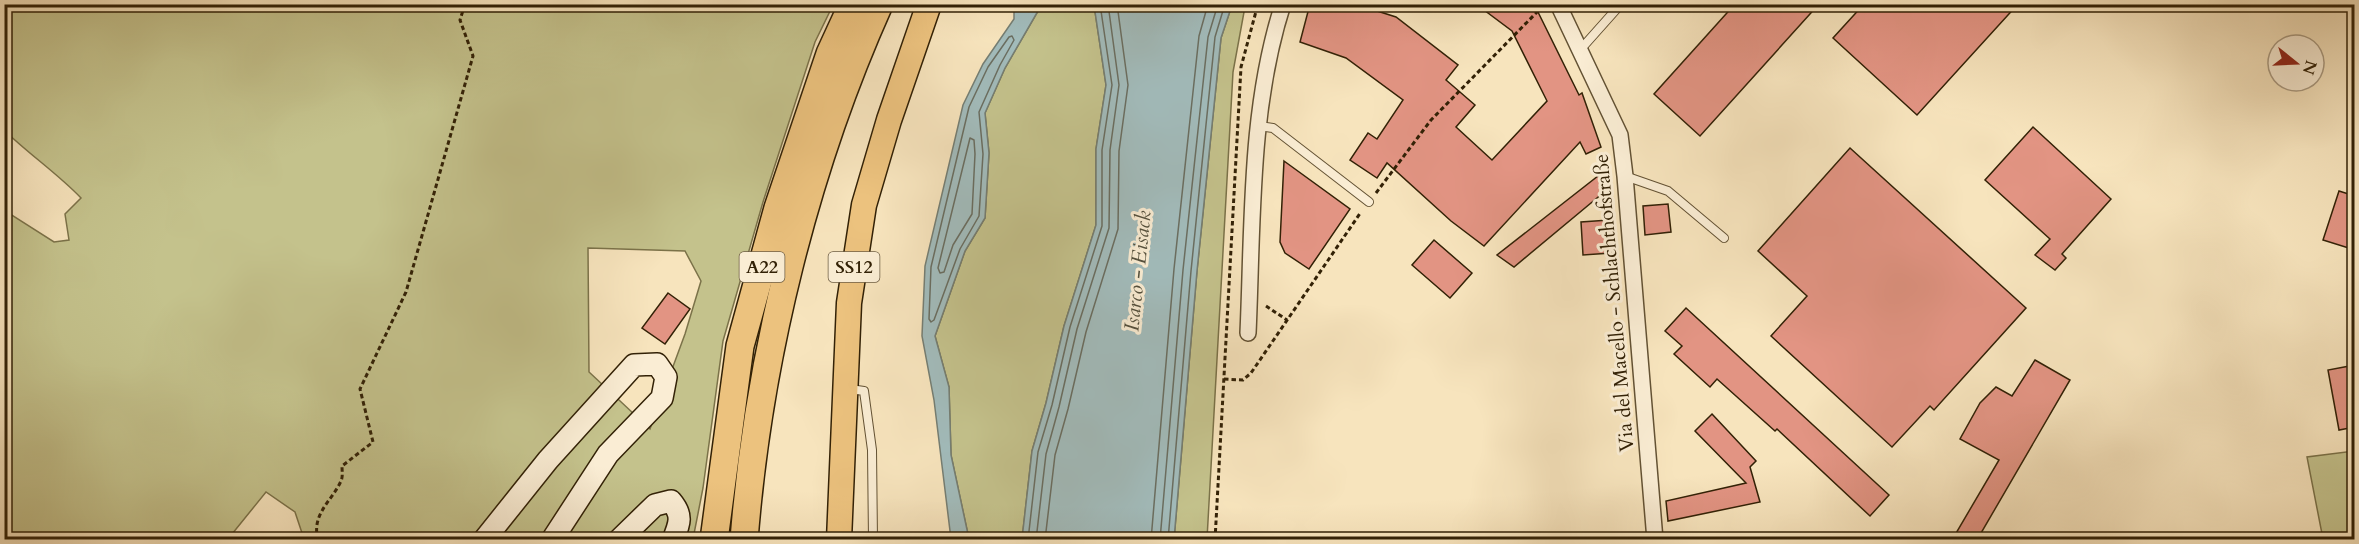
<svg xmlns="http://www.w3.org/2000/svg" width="2359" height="544" font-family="Cardo,serif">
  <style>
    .green { fill: #c4c28c; stroke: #7b7249; stroke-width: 1.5; fill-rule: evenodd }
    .water { fill: #a2bcbc; stroke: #757e73; stroke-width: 1.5 }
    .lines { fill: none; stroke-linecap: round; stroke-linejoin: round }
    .shore { stroke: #6a6e61; stroke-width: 1.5 }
    .building { fill: #e29483; stroke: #322106; stroke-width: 1.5 }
    .lane-casing { stroke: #635234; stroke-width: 10 }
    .street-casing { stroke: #635234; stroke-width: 18 }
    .secondary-casing { stroke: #322106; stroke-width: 24 }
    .primary-casing { stroke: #322106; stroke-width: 27 }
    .highway-casing { stroke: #322106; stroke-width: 30 }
    .path { stroke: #322106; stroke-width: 3; stroke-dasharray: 4.5 3; stroke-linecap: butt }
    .lane { stroke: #faedd4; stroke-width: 8 }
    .street { stroke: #faedd4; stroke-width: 15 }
    .secondary { stroke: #faedd4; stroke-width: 21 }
    .primary { stroke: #ecc27e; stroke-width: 24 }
    .highway { stroke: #ecc27e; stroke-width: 27 }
    .labels { text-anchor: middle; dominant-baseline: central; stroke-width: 6; stroke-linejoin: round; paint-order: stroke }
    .shield { fill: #faedd4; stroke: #6e5e44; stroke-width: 1.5 }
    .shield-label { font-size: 18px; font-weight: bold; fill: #322106 }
    .street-label { font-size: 20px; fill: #322106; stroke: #faedd4 }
    .water-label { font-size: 21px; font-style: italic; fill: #54503d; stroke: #faedd4 }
  </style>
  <rect width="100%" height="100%" fill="#f7e4bd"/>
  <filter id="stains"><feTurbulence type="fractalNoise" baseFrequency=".00333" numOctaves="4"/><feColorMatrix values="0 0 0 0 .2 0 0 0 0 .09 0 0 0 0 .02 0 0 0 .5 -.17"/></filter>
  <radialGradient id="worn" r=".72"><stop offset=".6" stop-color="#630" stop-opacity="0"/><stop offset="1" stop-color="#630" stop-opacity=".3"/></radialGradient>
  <g class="green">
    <path d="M5,5H833L815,42L763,202L723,341L703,488L693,539H304L295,512L266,492L228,539H5L4,210L54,242L69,240L65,214L81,198C58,174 30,155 5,131ZM588,248L685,251L701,281L685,334L650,429L589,372Z"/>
    <polygon points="1038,5 1094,5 1106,85 1096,149 1096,225 1064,326 1046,403 1032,451 1022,539 969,539 951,455 949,387 935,336 965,251 985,218 989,153 985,113 1005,68 1038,11"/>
    <polygon points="1232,5 1248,5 1244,12 1233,72 1207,539 1174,540 1197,271 1221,38"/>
    <polygon points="2354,451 2354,539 2323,539 2307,457"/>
  </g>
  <g class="water">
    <polygon points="1014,5 1038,5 1038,11 1005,68 985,113 989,153 985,218 965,251 935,336 949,387 951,455 969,539 951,539 934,400 922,336 925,266 963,105 983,64 1014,19"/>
    <polygon points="1094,5 1232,5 1221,38 1197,271 1174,539 1022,539 1032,451 1046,403 1064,326 1096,225 1096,149 1106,85"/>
  </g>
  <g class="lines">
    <g class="shore">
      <polygon points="1012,36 1014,40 1000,65 979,112 983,154 979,216 960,249 934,320 931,322 929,319 931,267 969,107 988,67 1009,37"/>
      <polygon points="970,138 974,140 975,154 972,214 953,245 944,272 940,273 938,268"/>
      <polyline points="1028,540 1038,452 1052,405 1070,327 1102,226 1102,150 1112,85 1100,4"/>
      <polyline points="1036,540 1046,454 1059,407 1077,329 1109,228 1110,150 1119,85 1108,4"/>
      <polyline points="1045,540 1055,455 1068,409 1086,332 1118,229 1119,151 1128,85 1117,4"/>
      <polyline points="1151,540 1174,269 1199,36 1208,4"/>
      <polyline points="1160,540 1183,270 1208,37 1218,4"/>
      <polyline points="1168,540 1191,271 1215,37 1225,4"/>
    </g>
  </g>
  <g class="building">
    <polygon points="1310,4 1355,4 1396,17 1458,65 1446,80 1475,105 1456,127 1492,160 1547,101 1512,31 1476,4 1534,4 1579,95 1582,93 1601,147 1586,154 1580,142 1484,246 1451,221 1387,163 1377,178 1350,160 1368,133 1377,139 1403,100 1346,58 1300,42"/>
    <polygon points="1735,4 1819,4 1700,136 1654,94"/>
    <polygon points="1864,4 2018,4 1917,115 1833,38"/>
    <polygon points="2033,127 2111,199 2062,254 2066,258 2055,270 2035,255 2050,239 1985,180"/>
    <polygon points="1850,148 2026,308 1934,410 1930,406 1892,447 1771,336 1807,296 1758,251"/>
    <polygon points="1284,161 1350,209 1309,269 1285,253 1280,242"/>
    <polygon points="1598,176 1609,188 1514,267 1497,255"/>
    <polygon points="2339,191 2355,196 2355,250 2323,240"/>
    <polygon points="1668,204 1671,232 1645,235 1643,206"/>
    <polygon points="1609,220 1611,253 1583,255 1581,222"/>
    <polygon points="1434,240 1472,273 1450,298 1412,265"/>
    <polygon points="668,293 690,309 665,344 642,328"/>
    <polygon points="1686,308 1889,495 1870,516 1777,429 1775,431 1717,379 1710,387 1674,354 1682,346 1665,331"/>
    <polygon points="2035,360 2070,380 1977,540 1952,540 1999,460 1960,439 1980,403 1996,387 2012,396"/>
    <polygon points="2355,365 2355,427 2339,430 2328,370"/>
    <polygon points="1712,414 1756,461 1750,467 1760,502 1668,521 1666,501 1746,483 1695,431"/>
  </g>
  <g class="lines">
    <defs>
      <g id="lane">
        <polyline points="1580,50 1621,4"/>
        <polyline points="1259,126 1273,128 1369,202"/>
        <polyline points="1625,176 1668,191 1724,238"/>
        <polyline points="850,389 864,391 872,450 873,540"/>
      </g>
      <g id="street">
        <polyline points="1558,4 1620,135 1625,176 1655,540"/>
        <path d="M1248,333C1253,224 1249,109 1283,4"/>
      </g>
      <g id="secondary">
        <polyline points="484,540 548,460 634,365 657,364 666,377 662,398 608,454 552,540"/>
        <path d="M619,540L655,505L671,501C683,515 680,523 673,540"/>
      </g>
      <polyline id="primary" points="839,540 849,303 864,205 889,120 929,4"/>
      <g id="highway">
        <polyline points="714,540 740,346 778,208 830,54 853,4"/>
        <path d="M744,540C758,360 805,169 879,4"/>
      </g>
    </defs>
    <use href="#lane" class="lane-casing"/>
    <use href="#street" class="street-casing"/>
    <use href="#secondary" class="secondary-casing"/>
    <use href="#primary" class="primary-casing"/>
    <use href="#highway" class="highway-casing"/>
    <g class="path">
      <polyline points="1376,193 1431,120 1540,9 1544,7"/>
      <polyline points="1266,306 1287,320"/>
      <polyline points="1224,379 1243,380 1251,373 1361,212"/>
      <path d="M318,540C311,514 332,501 341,481C343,477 342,471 342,466L373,442L360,389L406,292L473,56L460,20L465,4"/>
      <polyline points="1215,540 1241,67 1258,4"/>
    </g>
    <use href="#lane" class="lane"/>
    <use href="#street" class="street"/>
    <use href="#secondary" class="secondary"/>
    <use href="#primary" class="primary"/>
    <use href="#highway" class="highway"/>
  </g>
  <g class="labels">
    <g class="shield">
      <rect x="739.5" y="252" width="45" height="30" rx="4.5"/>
      <rect x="828.5" y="252" width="51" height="30" rx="4.5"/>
    </g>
    <g class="shield-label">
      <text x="762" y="267">A22</text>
      <text x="854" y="267">SS12</text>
    </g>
    <g class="street-label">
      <text transform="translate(1614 303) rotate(-95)">Via del Macello - Schlachthofstraße</text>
    </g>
    <g class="water-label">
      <text transform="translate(1138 271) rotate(-84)">Isarco - Eisack</text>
    </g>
  </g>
  <rect width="2359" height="544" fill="none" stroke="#f7e4bd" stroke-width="24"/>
  <rect x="6" y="6" width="2347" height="532" fill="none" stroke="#322106" stroke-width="3"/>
  <rect x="12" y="12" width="2335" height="520" fill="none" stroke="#322106" stroke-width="1.5"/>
  <g transform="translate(2296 63) rotate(108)"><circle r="28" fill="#faedd4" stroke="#aa9b82" stroke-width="1.5"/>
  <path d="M0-4.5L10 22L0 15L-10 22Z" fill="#8f2418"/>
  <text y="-9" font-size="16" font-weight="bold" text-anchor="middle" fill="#322106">N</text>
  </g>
  <rect width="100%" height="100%" filter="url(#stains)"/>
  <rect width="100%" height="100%" fill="url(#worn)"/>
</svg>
